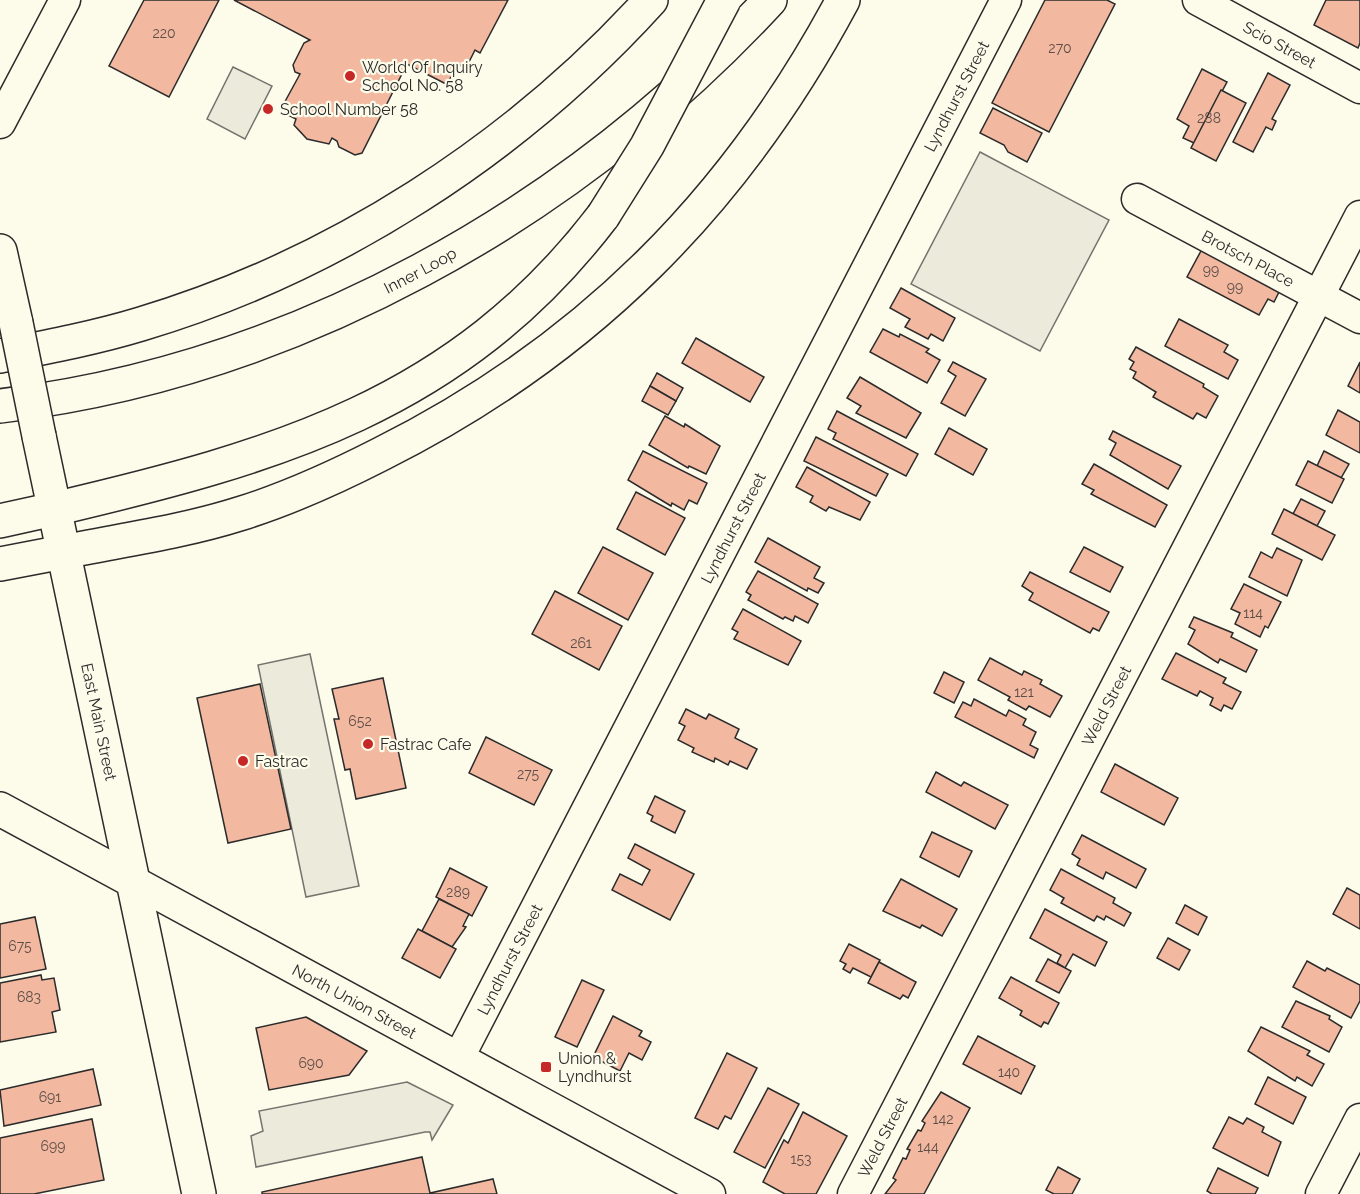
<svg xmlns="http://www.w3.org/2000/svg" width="1360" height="1194" font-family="Raleway,sans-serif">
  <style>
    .green { fill: #ecebdb; stroke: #74746e; stroke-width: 1.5 }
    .parking { fill: #eceadb; stroke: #74746e; stroke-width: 1.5 }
    .building { fill: #f2b8a0; stroke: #2b2b2b; stroke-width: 1.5 }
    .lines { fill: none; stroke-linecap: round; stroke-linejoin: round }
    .minor-casing { stroke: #2b2b2b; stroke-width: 33 }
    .major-casing { stroke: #2b2b2b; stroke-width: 36 }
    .highway-casing { stroke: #2b2b2b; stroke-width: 36 }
    .minor { stroke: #fdfbea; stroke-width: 30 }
    .major { stroke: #fdfbea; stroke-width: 33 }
    .highway { stroke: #fdfbea; stroke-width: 33 }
    .major-bridge-casing { stroke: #2b2b2b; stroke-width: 36; stroke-linecap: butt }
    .highway-bridge-casing { stroke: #2b2b2b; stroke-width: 36; stroke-linecap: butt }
    .major-bridge { stroke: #fdfbea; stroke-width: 33 }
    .highway-bridge { stroke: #fdfbea; stroke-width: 33 }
    .poi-dot { fill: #c62828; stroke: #fdfbea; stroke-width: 2 }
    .labels { text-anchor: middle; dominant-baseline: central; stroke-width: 4.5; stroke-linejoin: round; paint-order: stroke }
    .number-label { font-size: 14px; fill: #5d4e48 }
    .street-label { font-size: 16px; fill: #2b2b2b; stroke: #fdfbea }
    .poi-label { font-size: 16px; fill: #2b2b2b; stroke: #fdfbea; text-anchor: start }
  </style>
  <rect width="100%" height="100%" fill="#fdfbea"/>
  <polygon class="green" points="233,67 272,86 245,139 207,119"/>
  <g class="parking">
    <polygon points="980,152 1109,220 1040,351 911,284"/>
    <polygon points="310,654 359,886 306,897 258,665"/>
    <polygon points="407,1082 453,1105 432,1140 430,1132 425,1132 256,1167 251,1136 263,1131 259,1111"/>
  </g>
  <g class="building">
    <polygon points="144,0 219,0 169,97 109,66"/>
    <polygon points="234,0 508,0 480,53 475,50 466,68 460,65 446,84 407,64 362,153 355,155 339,147 337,141 332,138 329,144 307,139 294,125 296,119 284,113 282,107 300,74 295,72 293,65 304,43 310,40"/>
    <polygon points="1045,0 1107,0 1115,4 1049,132 992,103"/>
    <polygon points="1326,0 1360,0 1360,43 1358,48 1314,25"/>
    <polygon points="1202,69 1227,82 1194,143 1183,138 1189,126 1177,119"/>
    <polygon points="1268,73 1290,85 1272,119 1276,121 1272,130 1266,127 1253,152 1233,142"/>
    <polygon points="1221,90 1246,103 1216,161 1191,148"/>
    <polygon points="993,108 1042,133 1027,162 1008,152 1004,145 980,133"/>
    <polygon points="1202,249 1280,290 1274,302 1268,299 1259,315 1187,277"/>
    <polygon points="901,288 955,318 943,341 931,334 928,339 905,327 910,319 890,308"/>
    <polygon points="1179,319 1228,345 1224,352 1238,360 1228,379 1165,346"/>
    <polygon points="883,329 899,337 900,334 929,349 926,352 940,360 927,383 870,352"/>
    <polygon points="696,338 764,377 750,402 682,363"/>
    <polygon points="1136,347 1204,384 1203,387 1218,396 1206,418 1197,413 1193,419 1153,397 1156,392 1133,378 1136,372 1130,369 1134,362 1129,359"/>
    <polygon points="953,362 986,379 965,416 941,403 956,376 948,371"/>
    <polygon points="1360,362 1360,393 1348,386"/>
    <polygon points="657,373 683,388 676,401 650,386"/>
    <polygon points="860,377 921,413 906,438 856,413 861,406 847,398"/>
    <polygon points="650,386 676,401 668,415 642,401"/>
    <polygon points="1338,410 1360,422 1360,453 1326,435"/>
    <polygon points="837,411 918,454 906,476 833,439 836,433 828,429"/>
    <polygon points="665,416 684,427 685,424 720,446 706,474 689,466 688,468 649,445"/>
    <polygon points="949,428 987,449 973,475 935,454"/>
    <polygon points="1113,431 1181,466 1168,489 1110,455 1116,443 1109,439"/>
    <polygon points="816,437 888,474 876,496 804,461"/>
    <polygon points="643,451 707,483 697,504 689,500 684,510 672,503 671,506 628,480"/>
    <polygon points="1324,451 1349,464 1341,478 1317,466"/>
    <polygon points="1308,461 1344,479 1332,503 1296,485"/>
    <polygon points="1094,464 1167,505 1155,527 1091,494 1094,490 1082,484"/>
    <polygon points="807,467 870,502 860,520 829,507 826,511 810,502 813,496 796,487"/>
    <polygon points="636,492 685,518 665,555 617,529"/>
    <polygon points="1301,499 1325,511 1317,526 1293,514"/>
    <polygon points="1284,509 1335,535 1322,560 1272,534"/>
    <polygon points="768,538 820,567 814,578 824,583 818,593 808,588 807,591 755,562"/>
    <polygon points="603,547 653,573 628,620 578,593"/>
    <polygon points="1084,547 1123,567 1110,592 1070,572"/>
    <polygon points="1277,548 1302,560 1287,596 1249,577 1261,552 1272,558"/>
    <polygon points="758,571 818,604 808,623 795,616 793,621 785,617 783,619 748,600 751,595 746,592"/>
    <polygon points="1030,572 1109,612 1099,631 1093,628 1090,633 1029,600 1033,593 1022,586"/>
    <polygon points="1244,584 1281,602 1268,628 1265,626 1260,637 1235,624 1240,613 1231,609"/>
    <polygon points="555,591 622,626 599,670 532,634"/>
    <polygon points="743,609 801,641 788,665 734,639 738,632 732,629"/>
    <polygon points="1194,617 1233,633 1231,637 1257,650 1246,672 1220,659 1218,663 1188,644 1195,630 1189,627"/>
    <polygon points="1176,653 1226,678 1223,683 1241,692 1232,709 1224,705 1221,711 1210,705 1213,698 1200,691 1197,696 1162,679"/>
    <polygon points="990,658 1022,675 1024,671 1042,680 1040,684 1062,696 1050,717 1029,706 1026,710 1008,700 1010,697 978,680"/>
    <polygon points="944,672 964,682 954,703 934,693"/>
    <polygon points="383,678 406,788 356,799 350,769 345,770 334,719 339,719 332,689"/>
    <polygon points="260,684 291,829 228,843 197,698"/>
    <polygon points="974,699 1006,716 1009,710 1026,719 1023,725 1036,732 1030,745 1038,749 1034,758 955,717 963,702 971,706"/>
    <polygon points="686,709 706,719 709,714 739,729 735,738 757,749 747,769 730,761 728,765 715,758 714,762 692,752 694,748 678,740 685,726 679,723"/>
    <polygon points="486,737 552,770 534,805 469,773"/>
    <polygon points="1115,764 1178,798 1164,825 1101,792"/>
    <polygon points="936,772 961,786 964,782 1008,805 995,829 926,792"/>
    <polygon points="655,796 685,811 675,833 651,821 653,816 647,813"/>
    <polygon points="932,832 972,851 959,877 920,857"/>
    <polygon points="1082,835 1146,869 1136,888 1106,872 1103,879 1077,865 1080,859 1072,854"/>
    <polygon points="635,844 694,874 670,920 612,890 620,874 642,885 650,870 628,858"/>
    <polygon points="450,868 487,887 472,916 436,897"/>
    <polygon points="1061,869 1115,898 1113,903 1131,913 1124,926 1106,916 1104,920 1097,916 1094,921 1061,903 1064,898 1050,890"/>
    <polygon points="901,879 957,909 942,936 922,925 920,928 883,911"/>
    <polygon points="1347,888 1360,895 1360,929 1333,914"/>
    <polygon points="439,899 469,914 463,926 466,927 452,947 422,931"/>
    <polygon points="1185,905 1207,917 1198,935 1176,923"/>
    <polygon points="1045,909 1107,942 1095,966 1073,954 1065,968 1057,963 1061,955 1030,938"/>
    <polygon points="35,917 46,969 0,978 0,924"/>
    <polygon points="418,929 456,949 440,978 402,958"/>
    <polygon points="1168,938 1190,950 1179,970 1157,958"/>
    <polygon points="849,944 880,960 871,977 853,968 850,973 843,969 846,964 840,961"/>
    <polygon points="1048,959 1071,971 1059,993 1036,981"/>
    <polygon points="1307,961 1325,971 1327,968 1360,985 1360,1001 1351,1018 1293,987"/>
    <polygon points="879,962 916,982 908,998 903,995 900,999 868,983"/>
    <polygon points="41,975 42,980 54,978 60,1010 52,1012 56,1032 0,1042 0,983"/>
    <polygon points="1011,977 1059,1003 1048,1024 1044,1022 1041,1027 1020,1015 1022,1011 999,998"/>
    <polygon points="582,980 604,990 577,1047 555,1037"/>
    <polygon points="1296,1001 1330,1016 1329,1019 1342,1027 1329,1052 1282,1027"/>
    <polygon points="613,1016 642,1031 639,1036 651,1042 642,1060 629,1053 620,1071 593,1057"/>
    <polygon points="306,1017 367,1051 349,1075 269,1090 256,1028"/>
    <polygon points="1261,1027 1310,1051 1307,1055 1324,1064 1312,1086 1297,1077 1295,1081 1248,1051"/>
    <polygon points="978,1036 1035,1066 1021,1094 963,1064"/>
    <polygon points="727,1053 757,1068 731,1119 725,1116 718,1129 695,1118"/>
    <polygon points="93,1069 101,1105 4,1126 0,1090"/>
    <polygon points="1268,1077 1306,1097 1293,1124 1255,1104"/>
    <polygon points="768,1088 799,1104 765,1168 734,1152"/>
    <polygon points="941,1092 970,1108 924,1194 885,1194 896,1180 893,1178 903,1158 906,1159 910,1150 907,1149 918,1130 921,1131 925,1123 922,1121"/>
    <polygon points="803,1112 847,1136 816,1194 785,1194 763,1182 784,1140 788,1143"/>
    <polygon points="1229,1117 1243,1124 1247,1118 1264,1127 1262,1132 1281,1142 1268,1176 1213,1148"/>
    <polygon points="92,1119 104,1180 34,1194 0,1194 0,1138"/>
    <polygon points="422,1157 430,1193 493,1179 497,1194 262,1194 262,1192"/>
    <polygon points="1058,1167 1080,1179 1072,1194 1054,1194 1046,1190"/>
    <polygon points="1218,1168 1258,1188 1255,1194 1212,1194 1207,1191"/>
  </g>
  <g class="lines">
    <defs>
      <g id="minor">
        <path id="s1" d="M1198,0L1360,88"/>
        <polyline points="0,123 65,0"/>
        <path id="s2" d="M1137,199L1360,318"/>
        <path id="s3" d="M133,881L710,1194"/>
        <path id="s4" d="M459,1057L1006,0"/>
        <path id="s5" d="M853,1194L1360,216"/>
        <polyline points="1321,1194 1360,1119"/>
      </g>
      <g id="major">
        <polyline points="0,251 16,323"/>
        <path id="s6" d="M39,436L199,1194"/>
        <polyline points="0,521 54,509"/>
        <polyline points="0,564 63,552"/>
        <polyline points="0,809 133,881"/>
      </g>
      <g id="highway">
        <path d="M0,356C47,347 95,338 141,324C335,266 516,149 651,0"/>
        <path id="s7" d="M0,406C293,371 571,215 770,0"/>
        <path d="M54,509C275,457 458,406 603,216"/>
        <path d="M63,552C122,540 182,532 239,514C288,499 336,477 381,454C587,351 735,202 843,0"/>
      </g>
    </defs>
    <use href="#minor" class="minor-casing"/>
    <use href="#major" class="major-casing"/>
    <use href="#highway" class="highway-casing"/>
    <use href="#minor" class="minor"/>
    <use href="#major" class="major"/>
    <use href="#highway" class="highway"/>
    <defs>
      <polyline id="major-bridge" points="16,323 39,436"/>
      <polyline id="highway-bridge" points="603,216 647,146 724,0"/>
    </defs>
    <use href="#major-bridge" class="major-bridge-casing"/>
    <use href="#highway-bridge" class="highway-bridge-casing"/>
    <use href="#major-bridge" class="major-bridge"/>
    <use href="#highway-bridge" class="highway-bridge"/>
  </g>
  <g class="poi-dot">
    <circle cx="350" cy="76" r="6"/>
    <circle cx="268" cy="109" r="6"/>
    <circle cx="368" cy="744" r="6"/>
    <circle cx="243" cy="761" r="6"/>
    <rect x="540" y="1061" width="12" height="12" rx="3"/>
  </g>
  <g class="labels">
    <g class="number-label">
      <text x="164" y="33">220</text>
      <text x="1060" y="48">270</text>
      <text x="1209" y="118">288</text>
      <text x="1211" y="270">99</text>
      <text x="1235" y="287">99</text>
      <text x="1253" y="613">114</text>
      <text x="581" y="643">261</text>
      <text x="1024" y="692">121</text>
      <text x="360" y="721">652</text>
      <text x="528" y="774">275</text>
      <text x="458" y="892">289</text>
      <text x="20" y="946">675</text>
      <text x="29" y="997">683</text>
      <text x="311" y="1063">690</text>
      <text x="1009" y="1072">140</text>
      <text x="50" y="1097">691</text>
      <text x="943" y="1119">142</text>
      <text x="53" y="1146">699</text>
      <text x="928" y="1147">144</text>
      <text x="801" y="1159">153</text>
    </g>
    <g class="street-label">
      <text stroke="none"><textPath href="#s1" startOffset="93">Scio Street</textPath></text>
      <text stroke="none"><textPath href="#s4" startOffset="1082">Lyndhurst Street</textPath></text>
      <text stroke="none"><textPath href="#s2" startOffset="126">Brotsch Place</textPath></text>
      <text stroke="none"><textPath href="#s7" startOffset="444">Inner Loop</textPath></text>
      <text stroke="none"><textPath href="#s4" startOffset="596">Lyndhurst Street</textPath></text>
      <text stroke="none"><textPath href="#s5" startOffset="550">Weld Street</textPath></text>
      <text stroke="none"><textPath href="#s6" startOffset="292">East Main Street</textPath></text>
      <text stroke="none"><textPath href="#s4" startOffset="110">Lyndhurst Street</textPath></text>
      <text stroke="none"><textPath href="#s3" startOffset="252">North Union Street</textPath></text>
      <text stroke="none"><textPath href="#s5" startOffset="64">Weld Street</textPath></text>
    </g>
    <g class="poi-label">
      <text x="362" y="67">World Of Inquiry<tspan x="362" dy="18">School No. 58</tspan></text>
      <text x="280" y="109">School Number 58</text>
      <text x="380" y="744">Fastrac Cafe</text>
      <text x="255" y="761">Fastrac</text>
      <text x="558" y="1058">Union &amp;<tspan x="558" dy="18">Lyndhurst</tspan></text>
    </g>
  </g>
</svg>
